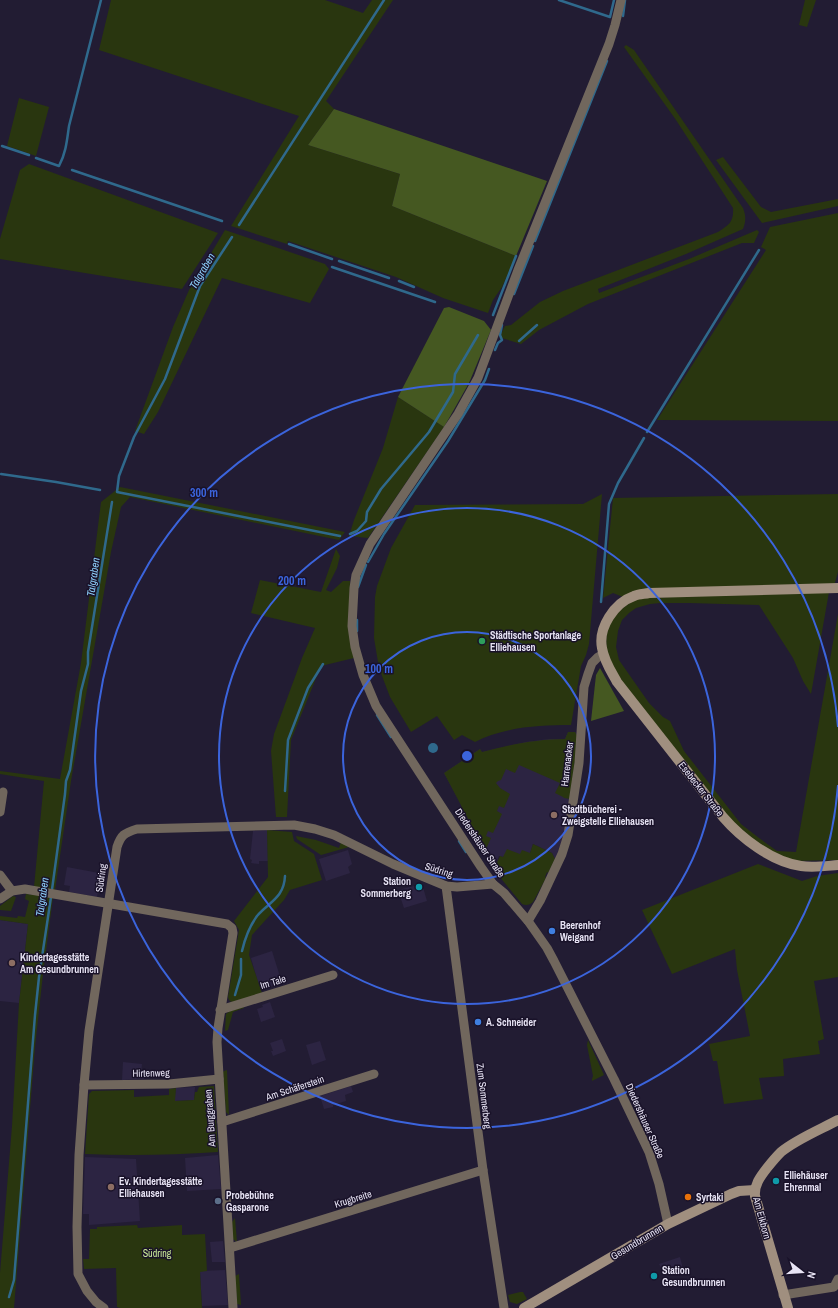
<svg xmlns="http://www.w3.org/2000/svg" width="838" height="1308" font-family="'Archivo Narrow',sans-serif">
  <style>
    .built { fill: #2c2442 }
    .green { fill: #29360f }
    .forest { fill: #455821 }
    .water { fill: #2f698c }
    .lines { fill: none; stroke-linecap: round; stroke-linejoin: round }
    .stream { stroke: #2f698c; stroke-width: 2.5 }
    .street { stroke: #71675d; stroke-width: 9 }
    .secondary { stroke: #a08f7f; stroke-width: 10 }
    .ring { fill: none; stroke: #3b64dc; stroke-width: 2 }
    .leisure-dot { fill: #2e9e5b; stroke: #191229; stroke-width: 1.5 }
    .education-dot { fill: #8d6e63; stroke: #191229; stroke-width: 1.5 }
    .culture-dot { fill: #0f9aa8; stroke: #191229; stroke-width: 1.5 }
    .shop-dot { fill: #3f7fe0; stroke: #191229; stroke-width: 1.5 }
    .food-dot { fill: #e8710a; stroke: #191229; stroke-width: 1.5 }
    .service-dot { fill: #5c6f8a; stroke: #191229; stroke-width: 1.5 }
    .labels { text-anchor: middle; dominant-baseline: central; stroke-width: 3; stroke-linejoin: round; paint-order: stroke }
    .poi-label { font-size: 10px; font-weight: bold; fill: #e8e4f5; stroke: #191229; text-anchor: start }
    .street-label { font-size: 10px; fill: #e8e4f5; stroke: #191229 }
    .park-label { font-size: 10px; fill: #ccec98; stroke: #191229 }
    .water-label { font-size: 11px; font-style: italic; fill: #8ccdf8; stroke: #191229 }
    .centre { fill: #3b64dc; stroke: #191229; stroke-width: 2 }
    .ring-label { font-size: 12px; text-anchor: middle; font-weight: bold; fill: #3b64dc; stroke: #191229; stroke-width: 3; stroke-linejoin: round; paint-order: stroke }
  </style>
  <rect width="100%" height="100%" fill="#221c33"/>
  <g class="built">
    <polygon points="568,732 575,732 577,734 565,834 555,859 552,853 533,844 530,853 503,857 499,856 495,867 444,773 480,749 482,752 526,742 549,739 565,739"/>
    <polygon points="267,830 268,861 259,861 259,864 251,863 252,860 250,859 253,831"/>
    <polygon points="348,850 352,864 348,867 350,873 326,881 319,859"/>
    <polygon points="67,867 99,873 97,880 100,880 97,897 69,892 70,886 64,885"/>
    <polygon points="422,884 427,901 404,908 398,890"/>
    <polygon points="0,920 28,924 19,1003 0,1001"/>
    <polygon points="272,951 282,983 260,990 251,958"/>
    <polygon points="270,1002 275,1017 261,1022 257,1009 263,1007 262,1005"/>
    <polygon points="282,1039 286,1051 273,1056 271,1051 273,1051 270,1043"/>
    <polygon points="320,1041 326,1060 312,1065 306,1045"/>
    <polygon points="123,1062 142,1064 141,1073 144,1074 144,1079 122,1080"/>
    <polygon points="351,1086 353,1092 345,1095 346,1101 333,1105 333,1107 324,1109 320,1096"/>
    <polygon points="195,1087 194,1100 174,1101 176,1088"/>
    <polygon points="218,1155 221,1189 187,1191 185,1158"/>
    <polygon points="85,1157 136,1159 140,1221 89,1225 89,1214 83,1214"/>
    <polygon points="223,1241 225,1262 212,1262 210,1242"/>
    <polygon points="680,1257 683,1269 665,1275 659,1264"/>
    <polygon points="225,1270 228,1305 202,1306 200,1271"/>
  </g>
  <g class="green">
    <polygon points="111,0 325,0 363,13 372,0 393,0 326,101 334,109 308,145 400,174 392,206 516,256 502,287 493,300 488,313 443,298 396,277 288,241 287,244 231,226 299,116 99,50"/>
    <polygon points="805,0 816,0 807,27 799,25"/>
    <path d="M626,45L634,50L743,208C746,216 746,221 743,229L686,254L598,289L599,293L689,259L757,230L759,232L754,243H742L588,304L539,330L521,344L502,338L501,334L505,326L511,325L540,302L563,291L718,232C729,225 734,222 733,208L676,120L624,47Z"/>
    <polygon points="19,98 49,107 36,156 7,146"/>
    <polygon points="723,157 761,207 771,212 838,199 838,206 762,223 716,160"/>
    <polygon points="29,164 218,233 182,289 0,259 0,239 20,170"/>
    <polygon points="838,213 838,421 657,420 766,250 761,247 770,227"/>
    <polygon points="225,230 325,264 329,269 310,303 222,278 158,412 144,434 135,431 173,327 189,290"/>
    <polygon points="398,397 444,427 368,538 349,536 354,520 383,448"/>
    <polygon points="120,487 345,532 339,540 130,497 121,507 111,552 71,781 55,890 34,887 44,781 0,774 0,771 60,779 81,663 101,502"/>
    <path d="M602,494L589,644L586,655L581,666L571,725C539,725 504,727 475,742L462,735L454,740L437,716L411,732L390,697L379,668L374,638L375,597L377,586L391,548L415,505L583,504Z"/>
    <polygon points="838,494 838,572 834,586 623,597 613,593 603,598 613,498"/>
    <polygon points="336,549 340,556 337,568 326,590 331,592 343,581 350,581 349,627 354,658 321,666 291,740 287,817 276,817 271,751 274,734 302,658 315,628 251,613 260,580 321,592"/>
    <path d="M829,592L811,694L803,681L793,658L759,605L689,603H660L650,604L636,608L629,613L622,620L618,631L616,647L619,660L649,703L663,717L670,721L684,751L741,824L759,838L777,851L796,852L838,614V860L795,861L782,857L758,843L730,820L619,678C615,671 610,663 608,655C601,629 615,609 639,598Z"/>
    <path d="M568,732H575L578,737L570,799L564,798L563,797L555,793L560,783L519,765L515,773L506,769L501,780L498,781L496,783L500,788L510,794L504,808L499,806L497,811L502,814L493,833L488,831L486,836L491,838L486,849H484L444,773L480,749L482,752C509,745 536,739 565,739Z"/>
    <path d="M267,830L292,832L294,841L314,854L322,880L290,890L284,900L252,935L249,955L262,993L234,1002C230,1002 229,1001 228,997L239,930L234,921L268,877Z"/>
    <polygon points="296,836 316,840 339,848 341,842 349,847 321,855 297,839"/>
    <path d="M533,844L552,853L555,859L548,873L547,872L545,877L546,878L533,902C530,905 526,906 522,904L499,876L495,867L500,856L503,857L507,849L520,854L522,850L530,853Z"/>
    <polygon points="758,864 802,881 817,876 838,873 838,977 814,981 824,1039 818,1041 820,1054 783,1059 784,1076 759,1078 763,1099 724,1104 717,1061 713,1061 709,1044 750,1036 737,970 735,949 672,974 642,910"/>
    <polygon points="26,894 53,897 43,974 35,1047 14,1308 0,1308 0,1273 12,1126 19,1003 28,924 0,920 0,916 17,918 18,916 25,917 29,901 25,899"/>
    <polygon points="13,896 16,897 11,911 0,910 0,906"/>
    <polygon points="243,1006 244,1008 233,1012 228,1030 225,1031 226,1014 230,1011"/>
    <polygon points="588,1040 604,1075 592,1081 592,1079 593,1076 587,1045"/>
    <polygon points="227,1070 229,1115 226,1112 223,1072 224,1071"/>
    <path d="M214,1086L218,1152C173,1155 130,1156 85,1154L89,1094L92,1091L134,1090V1097L169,1095V1089L176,1088L175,1101L194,1100L195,1092H197L199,1087Z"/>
    <polygon points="235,1218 237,1242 233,1239 232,1222"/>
    <polygon points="137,1225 138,1228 182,1225 182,1235 205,1234 207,1271 200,1272 202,1308 120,1308 117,1307 116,1268 84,1269 83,1259 89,1259 90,1229 97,1229 97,1227"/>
    <polygon points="239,1274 241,1305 237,1304 235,1276"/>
    <polygon points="520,1292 523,1292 527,1299 517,1304 510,1302 508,1295"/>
  </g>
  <g class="forest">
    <polygon points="334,109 547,181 516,256 392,206 400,174 308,145"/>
    <polygon points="449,307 484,321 491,330 469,383 444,427 398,397 444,308"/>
    <polygon points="600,668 624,711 591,721 596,675"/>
  </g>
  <circle class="water" cx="433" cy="748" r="5"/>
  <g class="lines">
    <g class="stream">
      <polyline points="559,0 610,17 614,0"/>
      <polyline points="623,16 625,0"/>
      <polyline points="2,146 29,155"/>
      <path d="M36,158L59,166C66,153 67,140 69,126L101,0"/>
      <polyline points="72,170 222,221"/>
      <polyline points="239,225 384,0"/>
      <polyline points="232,237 200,286 165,379 134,437 119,476 117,492 340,536"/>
      <polyline points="535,241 607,61"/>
      <polyline points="289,244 332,259"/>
      <polyline points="339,261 389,278"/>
      <polyline points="332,267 435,302"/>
      <polyline points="399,281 414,287"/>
      <polyline points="514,294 533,246"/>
      <polyline points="493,315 516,256"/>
      <polyline points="519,341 537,325"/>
      <polyline points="495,350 498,343 502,340 500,335 502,325"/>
      <polyline points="647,432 759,250"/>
      <polyline points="1,474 56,482 100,490"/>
      <polyline points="350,534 357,531 366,521 367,512 381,489 429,432 453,392 455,374 478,335"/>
      <polyline points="368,562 384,534 448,441 485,380 489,369"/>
      <polyline points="358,587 366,565"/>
      <polyline points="601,602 609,504 618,483 644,438"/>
      <polyline points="357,620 357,631"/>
      <polyline points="377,715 391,737"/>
      <polyline points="285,791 288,740 308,688 323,664"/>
      <polyline points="459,841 466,852"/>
      <path d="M242,951C245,938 249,927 257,916C269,902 284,898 285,876"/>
      <polyline points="235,995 241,975 241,959"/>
      <polyline points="9,1297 14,1280 35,1015 39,977 51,897 65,794 66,781 70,770 81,691 88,664 88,652 112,502"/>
    </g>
    <g class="street">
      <polyline points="621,0 615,25 609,44 518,270 478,378 458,414 370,544 356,575 354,588 352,626 355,647 363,675 376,706 481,867 493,884 504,893 528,921 547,948 554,961 614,1079 649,1152 659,1184 668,1224"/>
      <polyline points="0,812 3,792"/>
      <polyline points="0,875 12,891"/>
      <polyline points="446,886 483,1170 504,1308"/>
      <polyline points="0,899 12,891 25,889 227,924 232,928 233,933 218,1028 217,1042 233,1308"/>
      <polyline points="528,921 540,901 562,854 568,835 579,763 584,687 588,674 592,663 598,657 603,654"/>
      <polyline points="220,1010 333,975"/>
      <polyline points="84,1085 169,1084 219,1079"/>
      <polyline points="222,1122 374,1074"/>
      <polyline points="230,1248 483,1170"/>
      <polyline points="783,1295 834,1287 838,1279"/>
      <path d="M104,1308L96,1302L87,1291L78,1274L77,1227L79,1155L84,1085L89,1031L117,847C121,835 124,833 137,829L294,825L315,829L334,835L393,864L446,886L457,887L493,884"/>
    </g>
    <g class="secondary">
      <path d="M838,588L649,593C644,594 638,594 634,596C614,603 598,628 602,648C604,661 611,671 617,682L723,817C741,838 772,862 801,866C813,868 826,866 838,865"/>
      <polyline points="524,1308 668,1224 731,1194 739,1191 755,1190"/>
      <path d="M788,1308L755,1196C754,1185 760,1177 767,1168C771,1163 776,1157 781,1152C795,1140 821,1129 838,1120"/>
    </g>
  </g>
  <g class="ring">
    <circle cx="467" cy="756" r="124"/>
    <circle cx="467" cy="756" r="248"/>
    <path d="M838 785A372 372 0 1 1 838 727"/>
  </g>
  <circle class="leisure-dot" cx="482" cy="641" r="4"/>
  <g class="education-dot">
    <circle cx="554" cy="815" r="4"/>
    <circle cx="12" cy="963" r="4"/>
    <circle cx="111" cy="1187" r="4"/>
  </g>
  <g class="culture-dot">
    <circle cx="419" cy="887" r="4"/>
    <circle cx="776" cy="1181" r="4"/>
    <circle cx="654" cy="1276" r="4"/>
  </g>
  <g class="shop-dot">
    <circle cx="552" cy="931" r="4"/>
    <circle cx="478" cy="1022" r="4"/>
  </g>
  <circle class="food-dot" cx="688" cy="1197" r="4"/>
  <circle class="service-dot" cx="218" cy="1201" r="4"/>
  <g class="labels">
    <g class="poi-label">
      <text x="490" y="635">Städtische Sportanlage<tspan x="490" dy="12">Elliehausen</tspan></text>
      <text x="562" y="809">Stadtbücherei -<tspan x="562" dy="12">Zweigstelle Elliehausen</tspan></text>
      <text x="411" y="881" text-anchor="end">Station<tspan x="411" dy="12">Sommerberg</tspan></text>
      <text x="560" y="925">Beerenhof<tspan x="560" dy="12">Weigand</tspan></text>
      <text x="20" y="957">Kindertagesstätte<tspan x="20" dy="12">Am Gesundbrunnen</tspan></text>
      <text x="486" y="1022">A. Schneider</text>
      <text x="784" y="1175">Elliehäuser<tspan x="784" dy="12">Ehrenmal</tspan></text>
      <text x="119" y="1181">Ev. Kindertagesstätte<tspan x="119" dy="12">Elliehausen</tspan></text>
      <text x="226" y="1195">Probebühne<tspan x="226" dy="12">Gasparone</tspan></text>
      <text x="696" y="1197">Syrtaki</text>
      <text x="662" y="1270">Station<tspan x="662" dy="12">Gesundbrunnen</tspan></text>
    </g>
    <g class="street-label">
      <text transform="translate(567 764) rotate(-83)">Harrenacker</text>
      <text transform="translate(701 789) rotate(52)">Esebecker Straße</text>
      <text transform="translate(480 843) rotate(56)">Diedershäuser Straße</text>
      <text transform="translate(439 870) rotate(18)">Südring</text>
      <text transform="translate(101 878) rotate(-82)">Südring</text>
      <text transform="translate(273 982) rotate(-17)">Im Tale</text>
      <text transform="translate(151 1073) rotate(-1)">Hirtenweg</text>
      <text transform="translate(295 1088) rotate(-18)">Am Schäferstein</text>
      <text transform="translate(484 1096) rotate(83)">Zum Sommerberg</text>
      <text transform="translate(210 1118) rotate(-94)">Am Burggraben</text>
      <text transform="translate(645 1121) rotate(66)">Diedershäuser Straße</text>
      <text transform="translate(353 1199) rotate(-17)">Krugbreite</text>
      <text transform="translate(762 1218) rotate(75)">Am Eikborn</text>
      <text transform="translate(637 1242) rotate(-31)">Gesundbrunnen</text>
    </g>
    <g class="park-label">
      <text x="157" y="1253">Südring</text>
    </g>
    <g class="water-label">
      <text transform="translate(202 271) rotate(-60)">Talgraben</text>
      <text transform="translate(93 577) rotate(-82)">Talgraben</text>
      <text transform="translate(42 897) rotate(-82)">Talgraben</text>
    </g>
  </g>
  <circle cx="467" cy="756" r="6" class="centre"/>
  <g class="ring-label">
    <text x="204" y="497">300 m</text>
    <text x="292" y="585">200 m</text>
    <text x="379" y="673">100 m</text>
  </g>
  <g transform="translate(802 1272) rotate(107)" stroke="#191229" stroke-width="3" paint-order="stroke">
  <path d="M0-3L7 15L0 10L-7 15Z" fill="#e8e4f5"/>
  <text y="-6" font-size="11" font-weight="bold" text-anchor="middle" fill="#e8e4f5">N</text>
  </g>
</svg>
